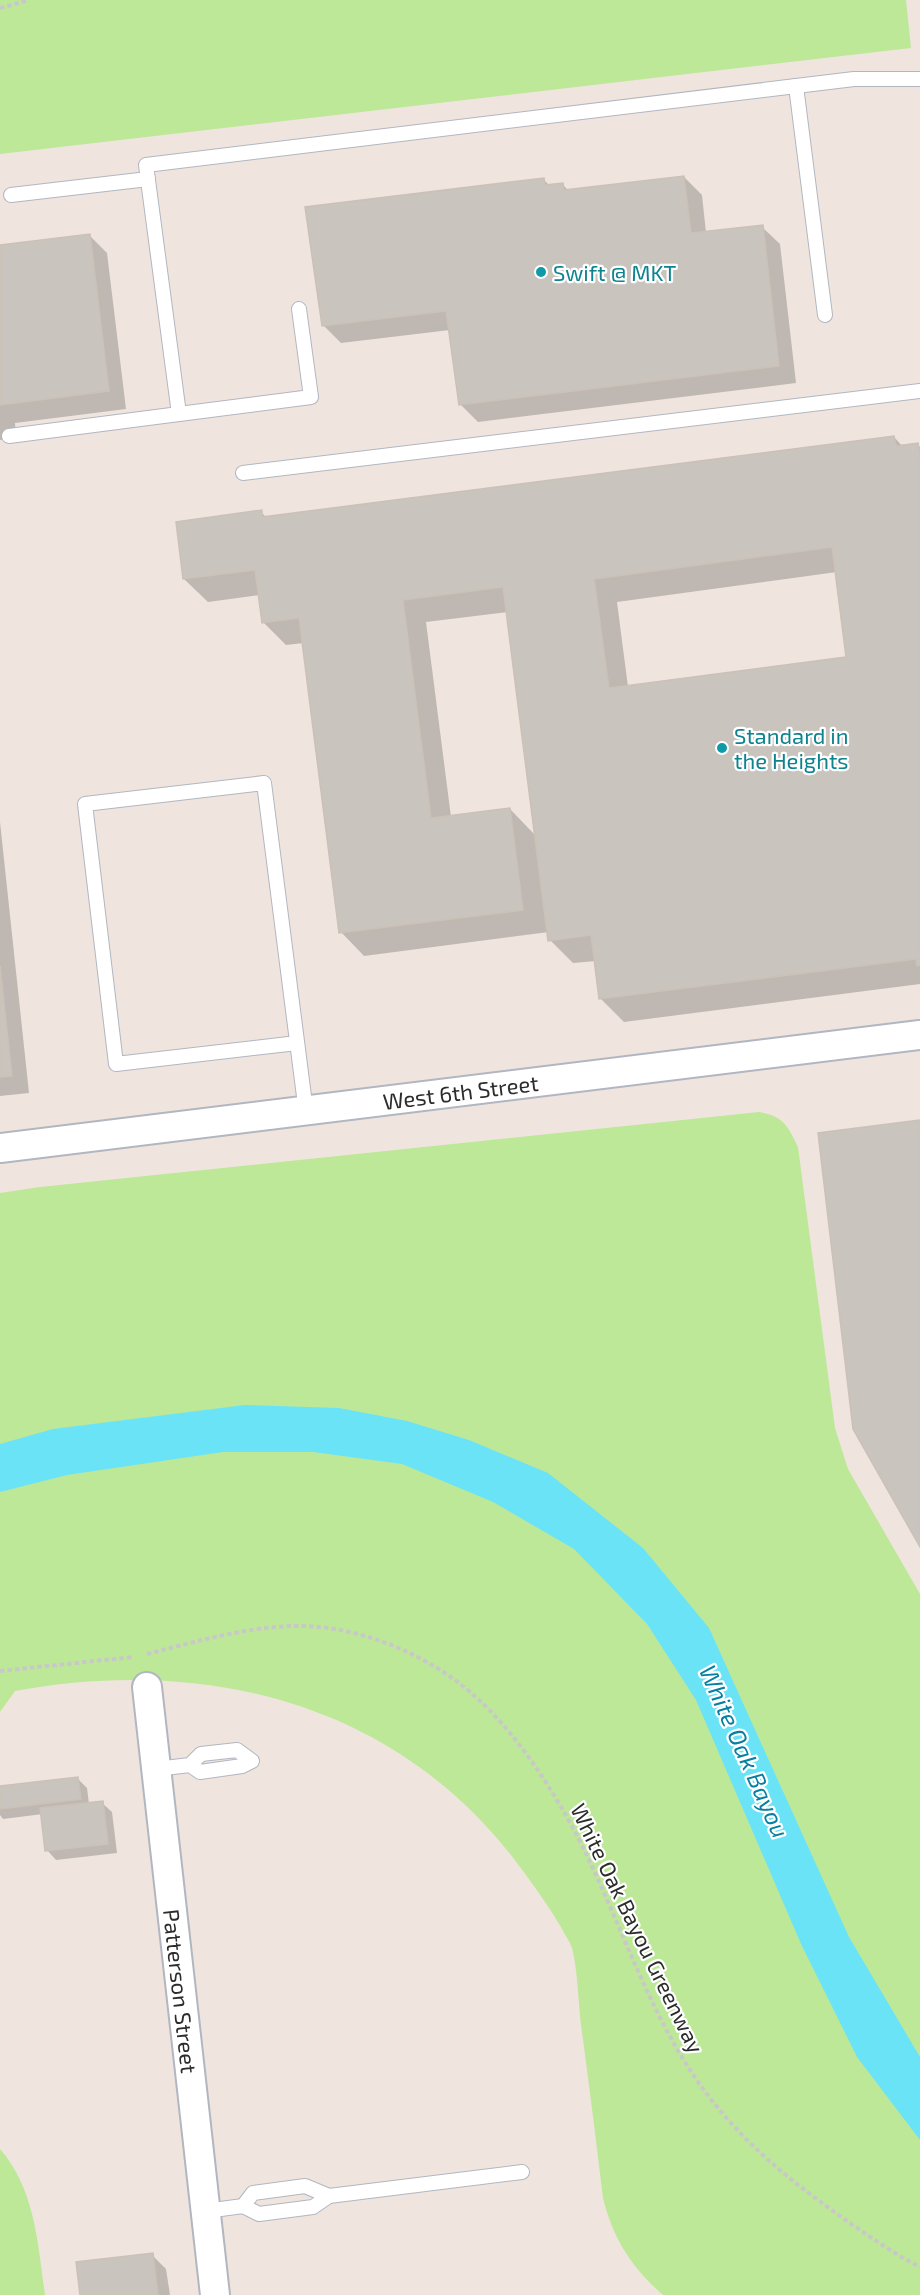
<svg xmlns="http://www.w3.org/2000/svg" width="920" height="2295" font-family="'Exo 2',sans-serif">
  <style>
    .green { fill: #bde898 }
    .water { fill: #6be3f7 }
    .shadow { fill: #0003; fill-rule: evenodd }
    .building { fill: #c9c4bd; stroke: #cbc1b7; stroke-width: 1.5; fill-rule: evenodd }
    .lines { fill: none; stroke-linecap: round; stroke-linejoin: round }
    .lane-casing { stroke: #b2b6c1; stroke-width: 16 }
    .street-casing { stroke: #b2b6c1; stroke-width: 32 }
    .path { stroke: #c8c8c8; stroke-width: 4; stroke-dasharray: 4.5 3; stroke-linecap: butt }
    .lane { stroke: #fff; stroke-width: 14 }
    .street { stroke: #fff; stroke-width: 28 }
    .culture-dot { fill: #0f9aa8; stroke: #fff; stroke-width: 2 }
    .labels { text-anchor: middle; dominant-baseline: central; stroke-width: 4.5; stroke-linejoin: round; paint-order: stroke }
    .culture-label { font-size: 22px; fill: #0d838f; stroke: #fff; text-anchor: start }
    .street-label { font-size: 22px; fill: #2c2c2c; stroke: #fff }
    .water-label { font-size: 24px; font-style: italic; fill: #067fa0; stroke: #fff }
  </style>
  <rect width="100%" height="100%" fill="#efe5de"/>
  <g class="green">
    <polygon points="0,0 906,0 911,48 0,154"/>
    <path d="M759,1112C783,1116 788,1126 798,1147L835,1428L848,1469L920,1594V2295H663C632,2268 613,2239 603,2198C596,2141 589,2083 581,2025C578,2000 578,1972 572,1948C570,1941 564,1934 561,1927C547,1904 531,1881 514,1859C393,1702 204,1656 15,1691L0,1712V1193L40,1187Z"/>
    <path d="M0,2149C35,2189 38,2244 45,2295H0Z"/>
  </g>
  <polygon class="water" points="245,1405 339,1408 407,1421 469,1440 548,1473 643,1548 709,1628 849,1937 920,2057 920,2140 857,2057 801,1944 696,1700 647,1624 574,1549 493,1502 402,1464 313,1452 223,1452 67,1475 0,1492 0,1444 53,1429"/>
  <g class="shadow">
    <polygon points="684,177 702,195 706,233 762,227 780,244 796,383 478,422 460,404 450,330 341,343 323,325 544,180 550,186 563,185 569,191"/>
    <polygon points="89,235 107,253 126,409 15,423 16,438 0,440 0,246"/>
    <path d="M894,437L903,447L918,445L920,447V984L624,1022L600,998L596,961L573,963L550,940L549,932L364,956L341,932L304,643L286,645L263,622L260,595L208,602L184,579L261,512L267,518ZM837,572L848,658L628,687L617,602ZM508,612L536,836L510,809L451,817L426,622Z"/>
    <polygon points="0,822 29,1093 0,1096"/>
    <polygon points="78,1779 87,1788 89,1804 102,1803 112,1812 117,1853 56,1860 47,1850 43,1814 3,1819 0,1815 0,1788"/>
    <polygon points="152,2255 166,2269 170,2295 82,2295"/>
  </g>
  <g class="building">
    <polygon points="684,176 691,233 763,225 779,366 459,405 446,311 322,326 305,207 544,178 545,185 563,183 564,190"/>
    <polygon points="90,234 109,391 0,405 0,245"/>
    <path d="M894,436L896,446L918,443L920,456V965L917,966L916,959L599,999L591,935L548,941L503,587L403,600L431,818L510,808L523,910L339,933L299,618L262,623L255,570L183,579L176,522L262,510V517ZM832,547L846,657L609,688L594,579Z"/>
    <polygon points="0,966 12,1076 0,1077"/>
    <polygon points="920,1120 920,1547 853,1429 818,1133"/>
    <polygon points="78,1777 81,1799 0,1809 0,1786"/>
    <polygon points="103,1801 108,1844 45,1851 40,1808"/>
    <polygon points="153,2253 158,2295 80,2295 76,2262"/>
  </g>
  <g class="lines">
    <defs>
      <g id="lane">
        <polyline points="796,86 825,315"/>
        <polyline points="11,195 148,179"/>
        <polyline points="179,414 311,397 299,309"/>
        <polyline points="9,436 179,414 146,165 854,79 920,79"/>
        <polyline points="243,473 920,391"/>
        <polyline points="297,1043 116,1064 85,804 264,783 306,1112"/>
        <polyline points="156,1769 190,1765 201,1754 237,1750 252,1761 242,1766 200,1772 190,1765"/>
        <polyline points="329,2196 522,2172"/>
        <polyline points="206,2211 243,2206 259,2214 313,2207 329,2196 305,2186 253,2193 243,2206"/>
      </g>
      <g id="street">
        <path id="s1" d="M0,1148L920,1035"/>
        <path id="s2" d="M147,1687L215,2295"/>
      </g>
    </defs>
    <use href="#lane" class="lane-casing"/>
    <use href="#street" class="street-casing"/>
    <g class="path">
      <polyline points="0,8 29,0"/>
      <path d="M147,1654C194,1642 242,1628 291,1626C358,1624 432,1655 480,1701C521,1738 565,1808 588,1858C623,1931 650,2012 696,2079C733,2133 780,2173 833,2211C861,2231 889,2251 920,2267"/>
      <polyline points="0,1671 133,1657"/>
    </g>
    <use href="#lane" class="lane"/>
    <use href="#street" class="street"/>
  </g>
  <g class="culture-dot">
    <circle cx="541" cy="272" r="6"/>
    <circle cx="722" cy="748" r="6"/>
  </g>
  <g class="labels">
    <g class="culture-label">
      <text x="553" y="272">Swift @ MKT</text>
      <text x="734" y="735">Standard in<tspan x="734" dy="25">the Heights</tspan></text>
    </g>
    <g class="street-label">
      <text stroke="none"><textPath href="#s1" startOffset="464">West 6th Street</textPath></text>
      <text transform="translate(638 1928) rotate(64)">White Oak Bayou Greenway</text>
      <text stroke="none"><textPath href="#s2" startOffset="306">Patterson Street</textPath></text>
    </g>
    <g class="water-label">
      <text transform="translate(745 1751) rotate(66)">White Oak Bayou</text>
    </g>
  </g>
</svg>
